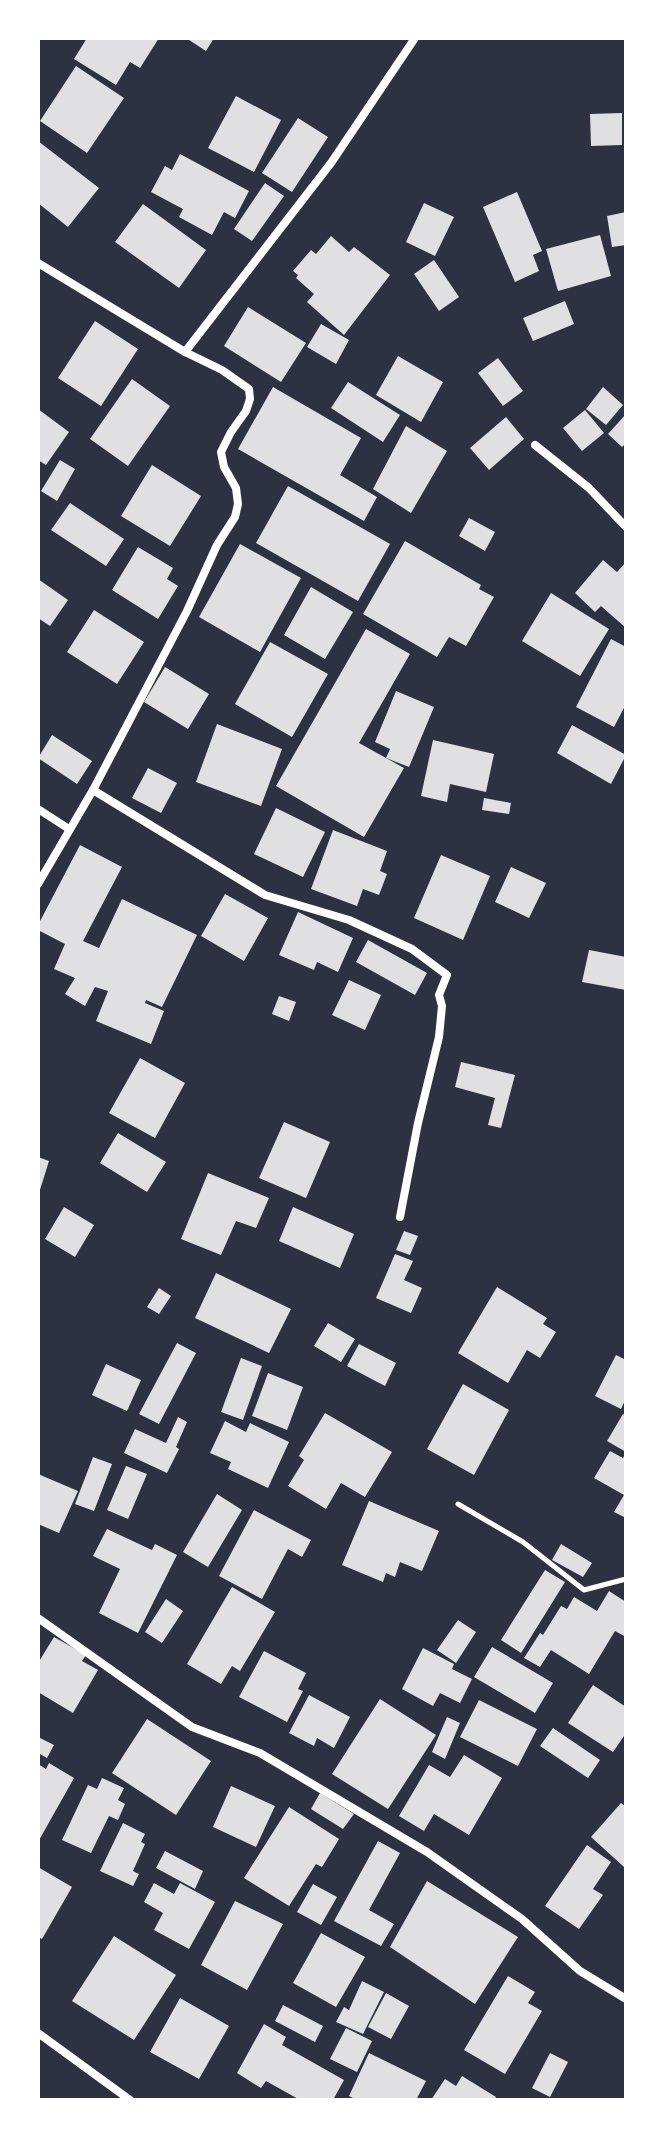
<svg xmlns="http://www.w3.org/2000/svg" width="664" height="2138" font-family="Cabin,sans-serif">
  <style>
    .building { fill: #e0e0e3 }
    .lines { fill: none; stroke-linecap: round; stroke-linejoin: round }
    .path { stroke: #fff; stroke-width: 5 }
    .minor { stroke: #fff; stroke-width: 8 }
  </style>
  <rect width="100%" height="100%" fill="#2d3142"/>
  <g class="building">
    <polygon points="87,38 159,38 140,68 130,62 116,85 74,59"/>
    <polygon points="186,38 214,38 206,51"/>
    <polygon points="76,66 124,98 87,153 40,121"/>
    <polygon points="236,96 281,120 254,172 208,148"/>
    <polygon points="622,113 622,145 591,146 590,114"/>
    <polygon points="298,118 328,137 292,192 262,173"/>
    <polygon points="38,141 99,188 68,227 38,203"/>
    <polygon points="180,154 249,191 235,218 224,212 212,235 179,217 183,209 151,192 165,166 172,170"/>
    <polygon points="265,183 284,196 252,241 234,229"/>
    <polygon points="517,192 542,251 533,255 539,271 515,282 483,207"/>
    <polygon points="424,203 454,217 435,256 406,242"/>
    <polygon points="143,204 206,250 179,288 115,242"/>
    <polygon points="626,212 626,245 612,247 607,216"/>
    <polygon points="600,235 611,276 558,291 546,249"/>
    <polygon points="331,236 349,252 354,247 390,275 344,335 307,302 314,294 296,278 298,275 293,271 311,250 316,254"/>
    <polygon points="434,260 459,297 439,311 414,274"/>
    <polygon points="565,301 574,324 533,341 523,318"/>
    <polygon points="248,307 306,343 281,382 224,346"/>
    <polygon points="95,321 138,349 101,406 58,378"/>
    <polygon points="321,324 349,340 336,364 307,347"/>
    <polygon points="398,356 443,382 421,422 376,395"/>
    <polygon points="498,358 523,391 503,406 478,373"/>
    <polygon points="132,379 170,406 128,466 90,439"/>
    <polygon points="348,382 400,415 383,442 331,408"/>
    <polygon points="273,387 361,438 340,475 377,497 364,521 238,449"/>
    <polygon points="603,387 623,405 606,425 586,409"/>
    <polygon points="38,409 69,432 46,465 38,460"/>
    <polygon points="585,410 604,433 582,451 563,428"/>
    <polygon points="626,414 626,443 622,447 608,434"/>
    <polygon points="506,417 524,439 489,470 470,448"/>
    <polygon points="406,426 447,451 411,513 373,489"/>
    <polygon points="60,460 75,469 57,501 41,491"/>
    <polygon points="152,465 201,496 170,546 121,516"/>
    <polygon points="288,486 390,544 358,601 256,543"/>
    <polygon points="70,503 124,539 106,566 51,530"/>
    <polygon points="469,518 495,532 485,551 459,536"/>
    <polygon points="405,541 481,585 479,589 494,597 466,646 449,637 437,657 363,614"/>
    <polygon points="240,544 301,578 260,652 199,617"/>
    <polygon points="138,547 173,568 167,579 178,586 158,619 112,590"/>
    <polygon points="603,560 617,572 626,562 626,628 601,606 595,612 575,593"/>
    <polygon points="38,579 68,600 50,626 38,618"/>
    <polygon points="311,587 353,612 325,659 284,635"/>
    <polygon points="551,593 609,629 580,676 522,641"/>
    <polygon points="94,610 144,642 117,684 67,652"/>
    <polygon points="366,629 410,654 359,743 404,768 364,837 276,786"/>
    <polygon points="611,639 626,647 626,704 614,727 576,707"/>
    <polygon points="270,642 328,674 292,737 235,704"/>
    <polygon points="165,667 209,694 188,729 144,702"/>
    <polygon points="396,691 434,707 409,767 386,758 390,749 375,742"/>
    <polygon points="217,724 282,749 261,806 196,782"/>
    <polygon points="572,725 626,755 611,784 557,753"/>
    <polygon points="52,735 92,761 77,784 38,758"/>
    <polygon points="433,740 494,754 486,792 450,784 447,802 421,796"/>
    <polygon points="148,768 177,783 161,813 132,798"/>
    <polygon points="484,798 511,803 509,814 482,810"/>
    <polygon points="276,808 325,832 303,877 254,854"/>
    <polygon points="333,830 387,851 380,871 387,874 379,895 363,889 357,906 311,889"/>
    <polygon points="80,845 122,867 83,941 99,948 122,899 197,935 162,1007 146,1000 145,1003 164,1011 151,1044 96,1021 108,991 95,987 85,1006 65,994 75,978 54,969 65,944 38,930 38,925"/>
    <polygon points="441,855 490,876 463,940 414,918"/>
    <polygon points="511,867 546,883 529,918 495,902"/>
    <polygon points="225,894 268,918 244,961 201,936"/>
    <polygon points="298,912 353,938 338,972 317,962 314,970 279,955"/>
    <polygon points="368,940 427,973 415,995 356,962"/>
    <polygon points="589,950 626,957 626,990 582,982"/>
    <polygon points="349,980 381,995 365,1030 332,1015"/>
    <polygon points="279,996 296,1002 289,1021 272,1014"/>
    <polygon points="140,1058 185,1083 155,1138 109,1113"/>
    <polygon points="461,1062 515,1075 501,1128 488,1125 495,1098 455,1087"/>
    <polygon points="284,1122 330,1142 306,1198 259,1178"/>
    <polygon points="118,1133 166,1162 147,1192 100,1163"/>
    <polygon points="38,1157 49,1161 39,1193 38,1193"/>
    <polygon points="208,1173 269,1198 256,1228 236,1221 221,1255 181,1239"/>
    <polygon points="64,1207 94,1225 75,1257 45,1239"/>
    <polygon points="293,1207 354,1234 340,1268 279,1241"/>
    <polygon points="404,1231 418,1236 410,1255 396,1250"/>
    <polygon points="395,1254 413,1261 404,1280 422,1288 411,1313 376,1298"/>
    <polygon points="216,1273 291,1309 269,1353 195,1318"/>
    <polygon points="497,1287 547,1318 543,1324 556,1332 540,1358 527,1350 508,1383 458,1353"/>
    <polygon points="159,1288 171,1296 159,1314 147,1307"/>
    <polygon points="328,1323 355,1339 341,1362 314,1346"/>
    <polygon points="177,1343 196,1353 159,1424 139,1414"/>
    <polygon points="359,1344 396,1363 385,1386 347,1366"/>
    <polygon points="616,1355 626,1360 626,1398 621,1409 595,1396"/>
    <polygon points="241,1358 262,1366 243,1420 221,1412"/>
    <polygon points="106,1364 141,1380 127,1411 92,1395"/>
    <polygon points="268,1373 303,1387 287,1430 252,1416"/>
    <polygon points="463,1384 509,1410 474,1475 427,1449"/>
    <polygon points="325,1413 392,1452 365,1497 341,1483 326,1509 288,1486 304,1460 299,1456"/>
    <polygon points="623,1414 626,1416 626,1518 614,1512 624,1495 594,1478 610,1451 623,1458 626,1452 607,1441"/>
    <polygon points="178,1417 187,1422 176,1447 179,1449 167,1473 124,1453 135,1429 166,1443"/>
    <polygon points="225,1421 246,1432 250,1423 289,1442 268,1488 228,1469 231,1462 210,1453"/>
    <polygon points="93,1457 112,1464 94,1511 75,1504"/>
    <polygon points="126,1466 147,1474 128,1519 107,1510"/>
    <polygon points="38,1474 78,1491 59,1533 38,1524"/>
    <polygon points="217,1494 242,1510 208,1567 183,1552"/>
    <polygon points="369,1501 439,1531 422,1571 400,1562 395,1577 386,1573 383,1582 342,1565"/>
    <polygon points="254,1510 311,1540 302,1557 288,1549 262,1599 219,1576"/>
    <polygon points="107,1529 152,1550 155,1544 177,1555 138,1633 99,1613 120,1569 93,1556"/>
    <polygon points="561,1544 592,1563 583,1577 552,1560"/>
    <polygon points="545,1570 565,1582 521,1653 501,1640"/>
    <polygon points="232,1587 275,1612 240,1671 232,1666 221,1684 187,1664"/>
    <polygon points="609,1591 626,1602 626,1637 615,1631 589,1674 551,1650 540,1667 524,1658 540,1633 543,1635 561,1606 567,1609 574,1597 597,1611"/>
    <polygon points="166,1599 183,1611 162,1643 145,1632"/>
    <polygon points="458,1620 476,1632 456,1663 437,1650"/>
    <polygon points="54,1637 86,1655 82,1661 98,1670 73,1713 38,1692 38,1663"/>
    <polygon points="492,1647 553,1683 535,1713 474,1677"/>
    <polygon points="423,1648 454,1664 452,1669 472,1679 460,1703 440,1693 433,1706 402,1689"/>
    <polygon points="264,1651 306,1673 298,1689 303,1691 287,1722 239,1697"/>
    <polygon points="593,1685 626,1707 626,1733 613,1752 568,1723"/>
    <polygon points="309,1695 350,1717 334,1748 317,1738 314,1746 289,1733"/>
    <polygon points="380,1699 436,1735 388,1809 332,1774"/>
    <polygon points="479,1700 537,1729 518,1766 460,1737"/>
    <polygon points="447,1717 460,1723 445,1759 432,1752"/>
    <polygon points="147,1719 211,1761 176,1815 112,1773"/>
    <polygon points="553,1728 600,1760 588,1778 540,1746"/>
    <polygon points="38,1737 54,1745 47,1758 38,1753"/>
    <polygon points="464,1755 502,1778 469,1835 434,1814 424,1831 399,1816 429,1765 450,1777"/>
    <polygon points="49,1763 74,1778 38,1842 38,1764 46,1769"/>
    <polygon points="102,1778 124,1788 118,1800 125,1804 118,1820 109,1816 91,1853 62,1840 88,1785 97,1789"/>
    <polygon points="231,1786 275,1806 256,1847 213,1827"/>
    <polygon points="320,1793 354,1814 343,1829 311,1809"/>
    <polygon points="621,1803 626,1807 626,1864 624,1867 591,1837"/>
    <polygon points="289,1807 339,1839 322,1867 316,1864 289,1906 244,1878"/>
    <polygon points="123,1823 145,1834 141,1842 145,1844 133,1871 139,1874 133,1886 100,1871"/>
    <polygon points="378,1841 400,1853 369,1910 394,1924 381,1946 334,1921"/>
    <polygon points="587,1845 611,1862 593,1889 603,1895 579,1929 545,1906"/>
    <polygon points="165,1851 203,1871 195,1889 156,1868"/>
    <polygon points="38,1867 72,1887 42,1939 38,1937"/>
    <polygon points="427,1881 518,1937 475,2004 390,1947"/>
    <polygon points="154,1883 174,1894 180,1883 215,1902 189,1949 154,1930 163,1913 144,1902"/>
    <polygon points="313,1884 337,1897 321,1925 297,1912"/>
    <polygon points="235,1901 283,1924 247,1990 201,1965"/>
    <polygon points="321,1933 365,1957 336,2007 293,1983"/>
    <polygon points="114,1936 176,1975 134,2040 72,2001"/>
    <polygon points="508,1976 535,1992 528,2003 542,2011 505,2074 464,2050"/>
    <polygon points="362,1981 384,1992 363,2034 336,2022 344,2007 349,2010"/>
    <polygon points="386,1993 409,2006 391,2039 368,2027"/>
    <polygon points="180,1998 229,2026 199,2079 150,2052"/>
    <polygon points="283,2005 323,2026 315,2042 275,2021"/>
    <polygon points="264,2024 286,2037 282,2045 344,2080 333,2100 300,2100 266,2081 261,2088 237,2073"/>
    <polygon points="346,2028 372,2041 357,2072 330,2059"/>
    <polygon points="369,2053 426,2081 416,2100 357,2100 349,2096"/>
    <polygon points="550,2053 568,2062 550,2097 532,2088"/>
    <polygon points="462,2076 496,2097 494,2100 431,2100 445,2079 456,2086"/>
  </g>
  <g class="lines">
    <polyline class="path" points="458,1504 523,1542 584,1590 626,1579"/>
    <g class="minor">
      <polyline points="38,263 185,352 222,370 249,389 250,399 246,411 231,432 221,452 224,467 236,488 238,504 235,517 217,545 187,611 93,790 38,884"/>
      <polyline points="185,352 331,163 415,38"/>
      <polyline points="535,445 589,488 626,527"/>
      <polyline points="93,790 265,895 349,920 412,949 447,975 439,995 442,1006 439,1037 418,1123 400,1217"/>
      <polyline points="38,809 69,829"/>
      <polyline points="38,1618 192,1727 260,1753 427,1852 522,1919 580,1971 626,1999"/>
      <polyline points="38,2033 130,2100"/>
    </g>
  </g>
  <rect width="664" height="2138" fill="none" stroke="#ffffff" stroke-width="80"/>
</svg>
